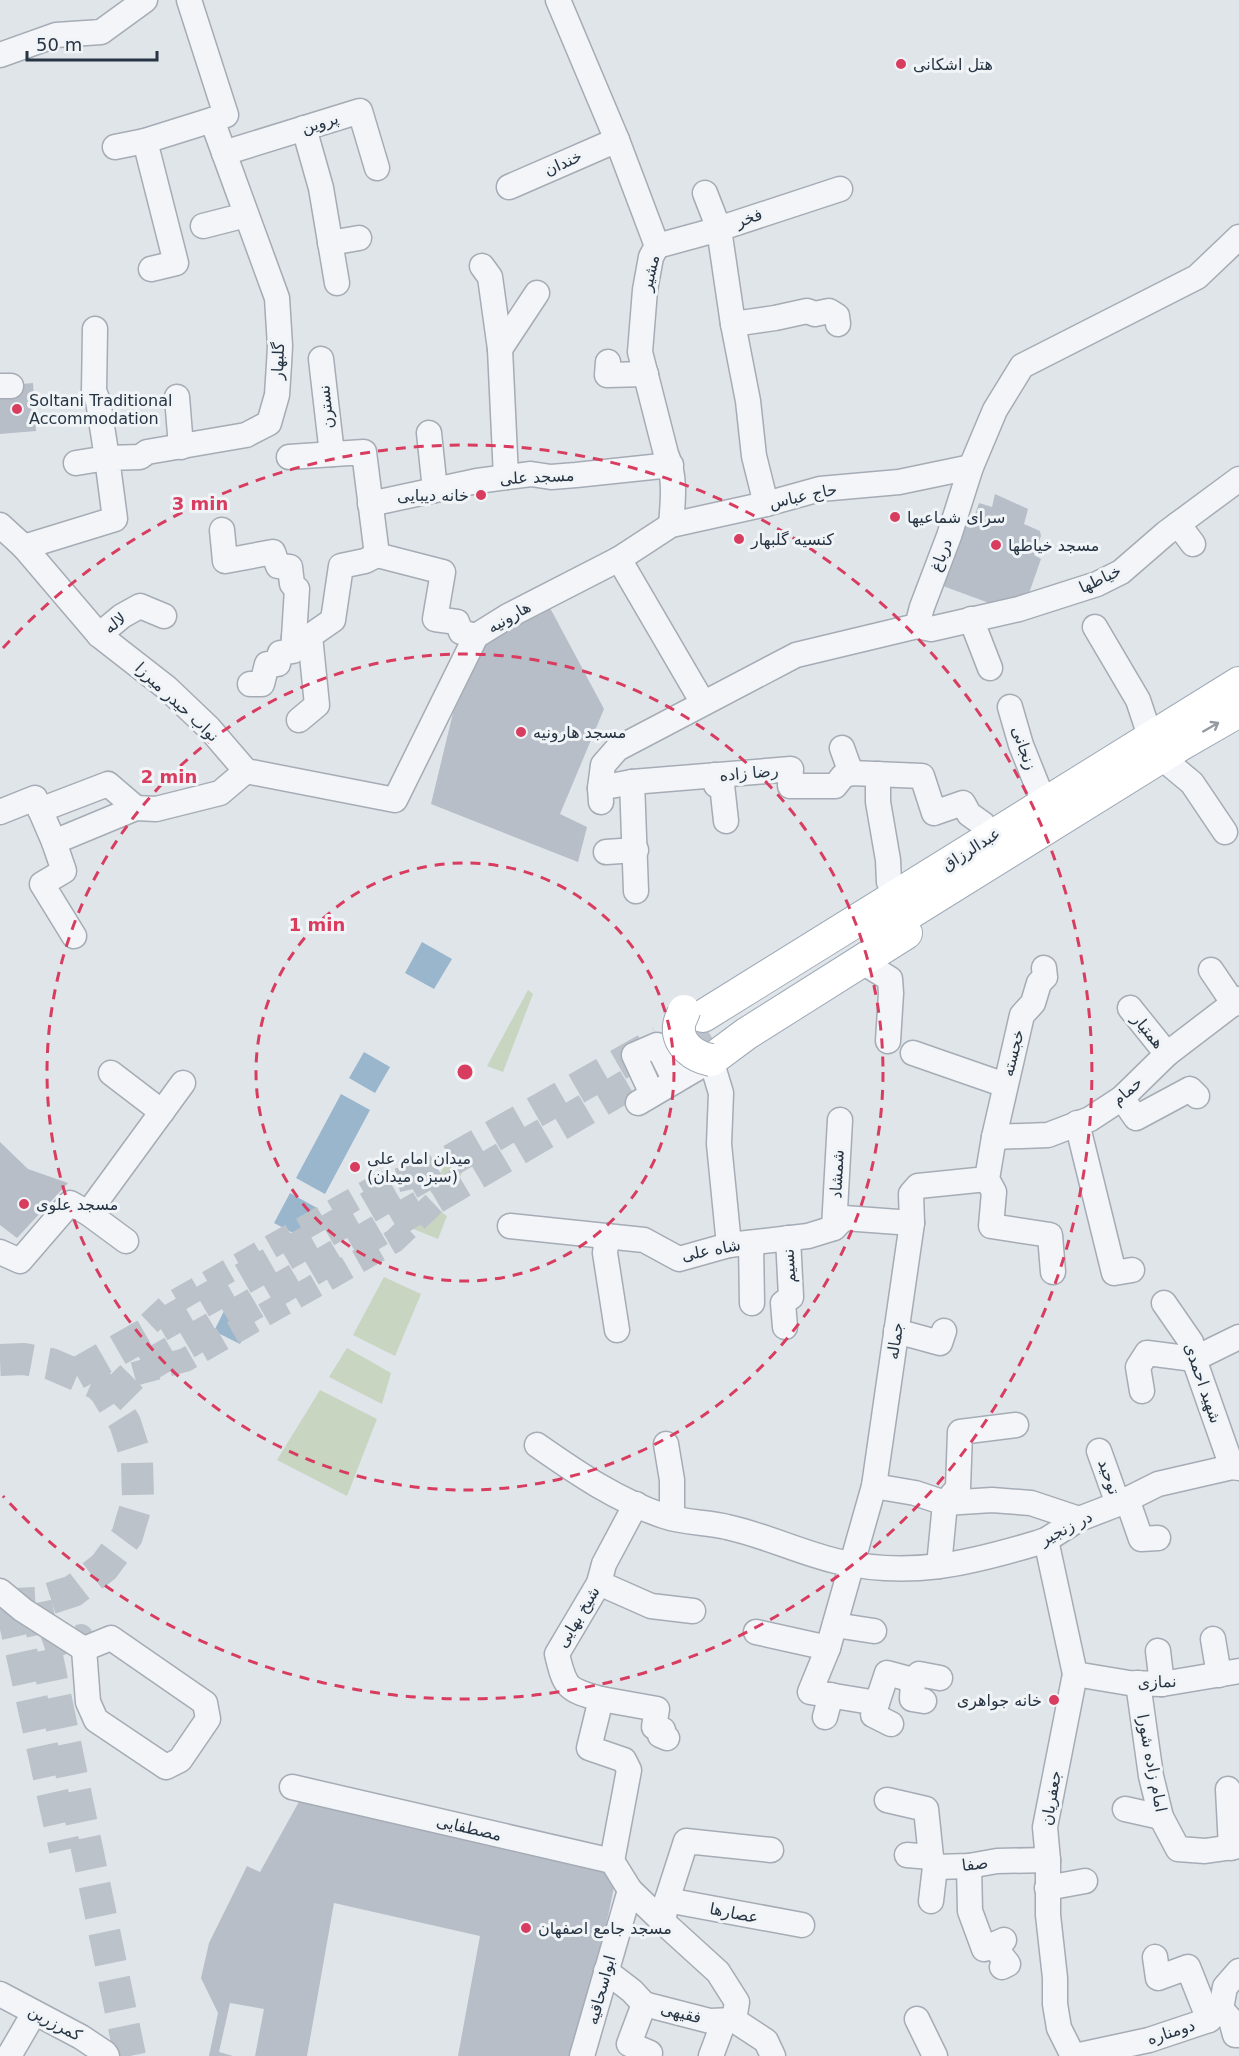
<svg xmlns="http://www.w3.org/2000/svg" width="1239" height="2056" font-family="'DejaVu Sans',Vazirmatn,sans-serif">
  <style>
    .green { fill: #c7d5c1 }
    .water { fill: #99b6cd }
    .building { fill: #b7bec8 }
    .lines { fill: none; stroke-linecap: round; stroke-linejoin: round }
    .minor-tunnel { stroke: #bbc2c9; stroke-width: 24; stroke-dasharray: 24 12; stroke-linecap: butt }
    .major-tunnel { stroke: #bbc2c9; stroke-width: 32; stroke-dasharray: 32 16; stroke-linecap: butt }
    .minor-casing { stroke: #a5acb5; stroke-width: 27 }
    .major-casing { stroke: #9faab7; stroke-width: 34 }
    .minor { stroke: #f3f5f8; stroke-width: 24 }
    .major { stroke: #fff; stroke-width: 32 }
    .major-bridge-casing { stroke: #9faab7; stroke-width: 34; stroke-linecap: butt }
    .major-bridge { stroke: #fff; stroke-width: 32 }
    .oneway { stroke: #939aa1 }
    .ring { fill: none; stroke: #d83d60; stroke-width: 3; stroke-dasharray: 10 8 }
    .poi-dot { fill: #d83d60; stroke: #f0f4f7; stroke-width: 2 }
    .labels { text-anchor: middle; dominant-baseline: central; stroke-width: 6; stroke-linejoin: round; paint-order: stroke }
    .poi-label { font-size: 16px; fill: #273443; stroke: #f0f4f7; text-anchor: start }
    .street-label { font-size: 16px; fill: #273443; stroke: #f0f4f7 }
    .centre { fill: #d83d60; stroke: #f0f4f7; stroke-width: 3 }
    .ring-label { font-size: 18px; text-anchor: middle; font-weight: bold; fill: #d83d60; stroke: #f0f4f7; stroke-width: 6; stroke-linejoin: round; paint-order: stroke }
  </style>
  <rect width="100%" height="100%" fill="#e0e5ea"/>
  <g class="green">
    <polygon points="528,990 533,994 503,1072 487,1066"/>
    <polygon points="451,1153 466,1161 451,1203 430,1192"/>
    <polygon points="426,1202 447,1216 438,1239 411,1228"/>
    <polygon points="384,1277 421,1294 395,1356 353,1335"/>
    <polygon points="347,1348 391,1373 382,1404 329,1377"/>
    <polygon points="320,1390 377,1419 347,1496 277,1460"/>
  </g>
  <g class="water">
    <polygon points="422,942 452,959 434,989 405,973"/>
    <polygon points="364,1052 390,1067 375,1093 349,1078"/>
    <polygon points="341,1094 370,1110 325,1194 296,1178"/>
    <polygon points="290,1193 317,1208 301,1237 274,1223"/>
    <polygon points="229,1301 255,1314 240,1344 214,1331"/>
  </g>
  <g class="building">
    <polygon points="33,383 36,431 0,434 0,386"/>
    <polygon points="995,494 1028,509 1024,524 1040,531 1041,536 1034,555 1041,559 1027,599 1000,607 943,586 965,515 973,520 979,503 992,507"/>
    <polygon points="549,606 604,709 560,814 587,827 578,862 431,804 453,713 491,634"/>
    <polygon points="0,1142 28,1169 68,1183 17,1238 0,1225"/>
    <polygon points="301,1798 617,1873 585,2026 574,2056 458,2056 480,1936 334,1903 307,2056 255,2056 264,2009 230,2003 219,2052 233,2056 209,2056 218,2013 201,1978 209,1943 247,1866 260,1872"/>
  </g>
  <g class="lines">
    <g class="minor-tunnel">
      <polyline points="123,1348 169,1305 267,1249 381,1184 429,1173"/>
      <polyline points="134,1374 185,1360 394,1241 446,1192"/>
      <polyline points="45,1649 81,1636 82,1641"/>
    </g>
    <g class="major-tunnel">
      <polyline points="0,1360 24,1359 51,1364 98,1384 105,1391 125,1423 137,1460 138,1499 127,1536 104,1567 73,1591 36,1603 16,1604"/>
      <polyline points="76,1374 660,1041"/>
      <polyline points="109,1399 134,1374 715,1034"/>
      <polyline points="36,1603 130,2056"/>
      <polyline points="11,1605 65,1850"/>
    </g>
    <defs>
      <g id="minor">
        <path d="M558,0L617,140L657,246L651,257L645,290L640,352L666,454C676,477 673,500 671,525"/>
        <polyline points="0,55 56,35 101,32 145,0"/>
        <polyline points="304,128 321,188 337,283"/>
        <polyline points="115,147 145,141"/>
        <polyline points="224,153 360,111 377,168"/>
        <polyline points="509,187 617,140"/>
        <polyline points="705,193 719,229 733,324 748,401 754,456 766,504"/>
        <polyline points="203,226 246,215"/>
        <polyline points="330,243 359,238"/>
        <polyline points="657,246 712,231 840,189"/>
        <polyline points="482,266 490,277 500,349 506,477"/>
        <polyline points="151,269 176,263 145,141 212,120"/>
        <polyline points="733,324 775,318 807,311 815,314 829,311 837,316 838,324"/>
        <polyline points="500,349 537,293"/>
        <polyline points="321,359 332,454"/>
        <polyline points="608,362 607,375 646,374"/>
        <polyline points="0,386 11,386"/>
        <polyline points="177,397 181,447"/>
        <polyline points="429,433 435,490"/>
        <polyline points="289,457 364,452 377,555 443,572 435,619 457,622 461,632 476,636"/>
        <polyline points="76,463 107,458 98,401 94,391 95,329"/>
        <polyline points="370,504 477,481 531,474 551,477 576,475 671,465"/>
        <polyline points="1178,524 1193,544"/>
        <polyline points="0,525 24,547 99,635 167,688 209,728 246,771 395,800 476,636 508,616 619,559 671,525 766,504 820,489 899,482 971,467"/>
        <polyline points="222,530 225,561 273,552 278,566 290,567 292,584 297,589 294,637 310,636"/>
        <polyline points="24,547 115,519 107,458 140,457 147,452 246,435 269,423 277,395 279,364 280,346 277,298 212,120 226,115 189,0"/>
        <polyline points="619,559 703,703"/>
        <polyline points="971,619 990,668"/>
        <polyline points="917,626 931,629 1019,609 1097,584 1121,572 1166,533 1239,479"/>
        <polyline points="1095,627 1138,700 1147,727"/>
        <polyline points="99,635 122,616 140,606 164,616"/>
        <polyline points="250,684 262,684 267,664 278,664 280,653 293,651 294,637"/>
        <polyline points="1010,707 1021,745 1039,790"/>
        <polyline points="299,720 317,705 310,636 333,620 341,566 365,561 377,555"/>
        <polyline points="842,748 851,773"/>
        <polyline points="1168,763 1192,783 1225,832"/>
        <polyline points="878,774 878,802 888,860 889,882"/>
        <polyline points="715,775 716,785 722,785 726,821"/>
        <polyline points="632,782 636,891"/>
        <polyline points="600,788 632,782 791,769 790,786 835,786 843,776 851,773 922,776 934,813 963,803 969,814 983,824"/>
        <polyline points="601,802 600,788 603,765 617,749 796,655 917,626 922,607 949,536 971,467 995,410 1022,366 1197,277 1239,237"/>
        <polyline points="40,810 108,784 136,808"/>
        <polyline points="0,812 35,798 54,842 136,808 156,809 220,793 246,771"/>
        <polyline points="54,842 64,871 42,884 74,936"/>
        <polyline points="606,852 636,850"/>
        <polyline points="861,961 890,979 891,993 888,1041"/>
        <polyline points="1044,968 1045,977 1039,983 1033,1003 1022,1015 994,1137 987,1179 994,1192 991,1226 1050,1235 1053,1272"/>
        <polyline points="1211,970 1234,1004"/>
        <polyline points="1130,1008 1167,1054"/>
        <polyline points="913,1053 1005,1085"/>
        <polyline points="111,1073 162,1112"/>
        <polyline points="652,1094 634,1055 657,1045 675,1081"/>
        <polyline points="1122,1098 1136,1118 1190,1089 1197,1096"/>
        <polyline points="638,1103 711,1060 721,1093 719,1144 729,1245"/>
        <polyline points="1077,1123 1114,1273 1132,1270"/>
        <polyline points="994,1137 1048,1135 1090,1119 1122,1098 1167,1054 1239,999"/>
        <polyline points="88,1213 126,1241"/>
        <polyline points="510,1226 644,1240 679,1259 729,1245 808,1236 834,1228 844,1218 912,1223"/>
        <polyline points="834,1228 840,1120"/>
        <polyline points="607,1236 605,1253 617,1330"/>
        <polyline points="751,1243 752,1303"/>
        <polyline points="0,1252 20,1261 70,1203 88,1213 183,1083"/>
        <polyline points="1164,1303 1191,1342 1194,1359 1232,1467"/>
        <polyline points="785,1327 783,1303 791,1297 788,1238"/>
        <polyline points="896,1331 940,1343 944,1331"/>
        <polyline points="1142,1391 1138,1367 1147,1353 1194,1359 1239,1337"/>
        <polyline points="666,1444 672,1480 672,1518"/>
        <path d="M537,1445C577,1473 618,1501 664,1516C684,1523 707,1522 727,1527C764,1535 799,1552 836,1561C909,1578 967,1564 1037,1543L1046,1540L1079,1519L1118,1504L1158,1484L1232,1467L1239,1468"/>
        <polyline points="1099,1451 1118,1504"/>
        <polyline points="874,1486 915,1493 945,1503 992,1500 1031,1503 1079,1519"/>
        <polyline points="1127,1499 1141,1539 1158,1538"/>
        <polyline points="1046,1540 1075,1674 1045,1827 1048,1860 1048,1915 1055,1978 1055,2004 1059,2028 1073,2056"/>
        <polyline points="939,1566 945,1503 958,1488 960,1432 1016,1425"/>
        <polyline points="599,1583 651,1606 693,1611"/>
        <polyline points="0,1591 23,1610 84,1649"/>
        <polyline points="835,1625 874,1631"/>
        <polyline points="756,1632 828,1648"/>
        <polygon points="111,1638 205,1703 208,1719 180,1760 166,1767 96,1720 88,1702 84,1649"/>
        <polyline points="1213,1639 1219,1675"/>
        <polyline points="1158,1651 1162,1684"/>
        <polyline points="1075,1674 1129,1683 1162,1684 1239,1671"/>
        <polyline points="913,1680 912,1699 924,1701"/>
        <polyline points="1138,1683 1151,1776 1161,1817 1178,1849 1205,1851 1239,1846"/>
        <polyline points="601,1699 657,1709 654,1727 663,1730 660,1735 667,1738"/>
        <polyline points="877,1703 810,1692 828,1648 874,1486 912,1223 911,1194 918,1186 987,1179"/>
        <polyline points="825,1717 831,1695"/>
        <polyline points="891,1724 873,1715 887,1673 913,1680 919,1674 940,1678"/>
        <polyline points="292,1787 612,1861 630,1890 663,1922 718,1972 737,2002 734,2020"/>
        <polyline points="1228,1789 1231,1848"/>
        <polyline points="887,1800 926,1809 931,1857"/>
        <polyline points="1125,1809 1161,1817"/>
        <polyline points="907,1855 931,1857 935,1867 969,1866 997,1861 1048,1860"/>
        <path d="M612,1861L629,1770L624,1760L589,1748L601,1699C567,1690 565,1688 557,1654L599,1583L604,1564L636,1504"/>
        <polyline points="969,1866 970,1911 984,1949 1004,1940"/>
        <polyline points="1047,1888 1085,1881"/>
        <polyline points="667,1900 802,1925"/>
        <polyline points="931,1901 935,1867"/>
        <polyline points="663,1922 667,1900 686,1841 771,1850"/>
        <polyline points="993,1945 1008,1964 1002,1967"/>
        <polyline points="1155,1957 1158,1978 1188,1967 1209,2020"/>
        <polyline points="606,1971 632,1991 644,2004 710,2021 734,2020"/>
        <polyline points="0,1994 81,2037 105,2053 107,2056"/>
        <polyline points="644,2004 629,2044 650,2053 649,2056"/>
        <polyline points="1221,2009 1231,2020 1235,2035 1239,2035"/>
        <polyline points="917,2019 935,2056"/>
        <polyline points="734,2020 766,2041 773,2056"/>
        <polyline points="9,2056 34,2013"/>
        <polyline points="582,2056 630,1890"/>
        <polyline points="711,2056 724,2021"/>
        <polyline points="1075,2056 1149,2040 1209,2020 1221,2009 1225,1987 1239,1971"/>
      </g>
      <g id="major">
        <polyline points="876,934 1180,745 1239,711"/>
        <polyline points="703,1016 1239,683"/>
        <polyline points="711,1060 746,1034 906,933"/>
      </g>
    </defs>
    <use href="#minor" class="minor-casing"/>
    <use href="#major" class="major-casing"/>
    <use href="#minor" class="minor"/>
    <use href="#major" class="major"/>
    <defs>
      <path id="major-bridge" d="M684,1011C683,1015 679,1021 679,1026C677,1045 695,1057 711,1060"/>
    </defs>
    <use href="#major-bridge" class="major-bridge-casing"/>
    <use href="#major-bridge" class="major-bridge"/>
  </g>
  <defs><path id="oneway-shaft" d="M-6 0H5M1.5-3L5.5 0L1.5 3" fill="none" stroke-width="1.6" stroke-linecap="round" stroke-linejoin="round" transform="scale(1.5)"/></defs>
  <use class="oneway" href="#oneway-shaft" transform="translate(1211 727) rotate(-30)"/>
  <g class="ring">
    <circle cx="465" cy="1072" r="209"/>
    <circle cx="465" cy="1072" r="418"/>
    <path d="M3 648A627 627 0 1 1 3 1496"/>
  </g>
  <g class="poi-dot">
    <circle cx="901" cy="64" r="6"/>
    <circle cx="17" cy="409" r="6"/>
    <circle cx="481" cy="495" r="6"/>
    <circle cx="895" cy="517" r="6"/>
    <circle cx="739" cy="539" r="6"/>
    <circle cx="996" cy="545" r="6"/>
    <circle cx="521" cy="732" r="6"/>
    <circle cx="355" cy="1167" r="6"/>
    <circle cx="24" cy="1204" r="6"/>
    <circle cx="1054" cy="1700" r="6"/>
    <circle cx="526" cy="1928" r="6"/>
  </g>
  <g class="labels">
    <g class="poi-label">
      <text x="913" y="64">هتل اشکانی</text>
      <text x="29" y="400">Soltani Traditional<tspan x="29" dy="18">Accommodation</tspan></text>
      <text x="469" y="495" text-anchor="end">خانه دیبایی</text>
      <text x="907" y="517">سرای شماعیها</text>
      <text x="751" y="539">کنسیه گلبهار</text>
      <text x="1008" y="545">مسجد خیاطها</text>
      <text x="533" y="732">مسجد هارونیه</text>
      <text x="367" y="1158">میدان امام علی<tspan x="367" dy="18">(سبزه میدان)</tspan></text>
      <text x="36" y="1204">مسجد علوی</text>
      <text x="1042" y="1700" text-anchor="end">خانه جواهری</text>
      <text x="538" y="1928">مسجد جامع اصفهان</text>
    </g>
    <g class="street-label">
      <text transform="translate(320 123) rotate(-17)">پروین</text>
      <text transform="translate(563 163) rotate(-24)">خندان</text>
      <text transform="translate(749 218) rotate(-20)">فخر</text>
      <text transform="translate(650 273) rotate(-77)">مشیر</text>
      <text transform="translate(278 361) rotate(-88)">گلبهار</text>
      <text transform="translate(326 407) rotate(-96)">نسترن</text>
      <text transform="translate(537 477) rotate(-3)">مسجد علی</text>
      <text transform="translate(803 496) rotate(-12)">حاج عباس</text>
      <text transform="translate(941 555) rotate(-69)">درباغ</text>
      <text transform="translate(1100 579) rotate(-25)">خیاطها</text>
      <text transform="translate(509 617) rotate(-30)">هارونیه</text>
      <text transform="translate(115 623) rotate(-37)">لاله</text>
      <text transform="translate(177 702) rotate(43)">نواب حیدر میرزا</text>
      <text transform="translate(1024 748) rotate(71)">زنجانی</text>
      <text transform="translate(749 773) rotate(-5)">رضا زاده</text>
      <text transform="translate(971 849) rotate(-32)">عبدالرزاق</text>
      <text transform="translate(1148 1031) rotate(50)">همتیار</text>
      <text transform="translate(1013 1053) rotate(-76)">خجسته</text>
      <text transform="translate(1127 1091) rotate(-41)">حمام</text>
      <text transform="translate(837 1174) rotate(-87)">شمشاد</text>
      <text transform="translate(711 1250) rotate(-11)">شاه علی</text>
      <text transform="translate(789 1266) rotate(-93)">نسیم</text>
      <text transform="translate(895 1341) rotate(-82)">جماله</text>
      <text transform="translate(1203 1383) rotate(71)">شهید احمدی</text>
      <text transform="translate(1109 1477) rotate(71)">توحید</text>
      <text transform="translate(1066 1528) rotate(-27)">در زنجیر</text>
      <text transform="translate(578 1617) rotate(-59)">شیخ بهایی</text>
      <text transform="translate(1157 1682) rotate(-2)">نمازی</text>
      <text transform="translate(1152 1763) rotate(79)">امام زاده شورا</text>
      <text transform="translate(1051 1798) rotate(-80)">جعفریان</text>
      <text transform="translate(469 1828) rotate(13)">مصطفایی</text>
      <text transform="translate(975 1864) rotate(-7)">صفا</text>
      <text transform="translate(734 1913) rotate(11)">عصارها</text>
      <text transform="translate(601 1990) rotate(-75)">ابواسحاقیه</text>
      <text transform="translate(681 2013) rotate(14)">فقیهی</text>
      <text transform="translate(55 2023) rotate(28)">کمرزرین</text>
      <text transform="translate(1171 2032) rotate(-18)">دومناره</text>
    </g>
  </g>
  <circle cx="465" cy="1072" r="9" class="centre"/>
  <g class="ring-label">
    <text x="200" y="510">3 min</text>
    <text x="169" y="783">2 min</text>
    <text x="317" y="931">1 min</text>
  </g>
  <path d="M27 51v9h130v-9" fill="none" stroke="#273443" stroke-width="3"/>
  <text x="36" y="51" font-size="18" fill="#273443" stroke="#f0f4f7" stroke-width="4.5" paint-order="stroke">50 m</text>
</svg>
